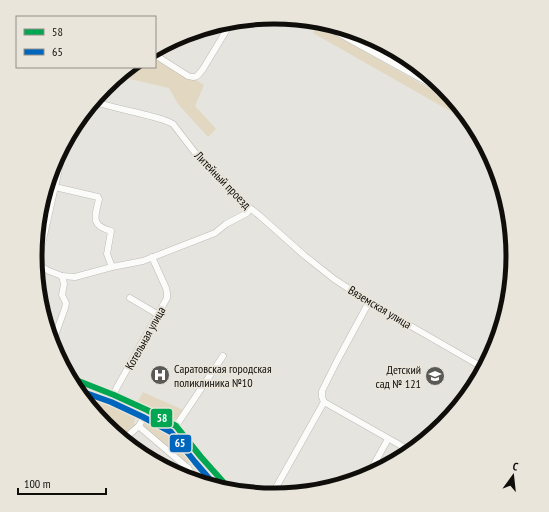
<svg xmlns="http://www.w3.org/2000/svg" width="549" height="512" font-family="'PT Sans Narrow',sans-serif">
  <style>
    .green { fill: #e2d7c0 }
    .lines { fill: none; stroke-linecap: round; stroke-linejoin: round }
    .minor-casing { stroke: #bdbbb6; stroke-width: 7 }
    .tertiary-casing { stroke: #bdbbb6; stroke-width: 8 }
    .minor { stroke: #fbfbfa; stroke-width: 6 }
    .tertiary { stroke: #fbfbfa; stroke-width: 7 }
    .bus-1-casing { stroke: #e9e5db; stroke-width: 9 }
    .bus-2-casing { stroke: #e9e5db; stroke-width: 9 }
    .bus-1 { stroke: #00a651; stroke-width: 6 }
    .bus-2 { stroke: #0065bd; stroke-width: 6 }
    .labels { text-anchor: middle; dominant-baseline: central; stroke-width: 4; stroke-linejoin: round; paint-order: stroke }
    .street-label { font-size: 12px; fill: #100e0b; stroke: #e9e5db }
    .poi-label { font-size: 12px; fill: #100e0b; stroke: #e9e5db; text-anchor: start }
    .rim { fill: none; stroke: #100e0b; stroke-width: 5 }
    .line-badge { stroke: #e9e5db; stroke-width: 1.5 }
    .badge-label { font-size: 11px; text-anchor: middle; font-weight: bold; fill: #fff }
  </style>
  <rect width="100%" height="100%" fill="#e6e4de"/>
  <g class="green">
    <polygon points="317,27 321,27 453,102 466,120 313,33"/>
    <polygon points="361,36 395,55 400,58 397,59 360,39"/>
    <polygon points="155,57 187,79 196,80 204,85 195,106 216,129 208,137 178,104 169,88 121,77 135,67 155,67"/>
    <polygon points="403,61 408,63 444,87 410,68"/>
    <polygon points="79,386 134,409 141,414 140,417 135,418 134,423 135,425 123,437 105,425"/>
    <polygon points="143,392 183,410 175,420 138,401"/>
    <path d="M150,417L157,418L174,428L222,485L210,482L193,463H187L183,460L144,429C142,424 146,420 150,417Z"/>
  </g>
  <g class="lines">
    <defs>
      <g id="minor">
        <path d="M155,55L188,76C197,79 198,75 203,69L229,26"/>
        <polyline points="398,66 402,59"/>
        <path d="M96,102C113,108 132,111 150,116C158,118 166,120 173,124L203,163L216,173L245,204L260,216L305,256L334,279L369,302L482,367"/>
        <path d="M55,187L98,197L99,199C95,217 90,225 111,231L107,254L112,267"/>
        <polyline points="37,264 49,271 62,276 75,277 112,267 143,261 215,233 226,224 247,213 250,209"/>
        <polyline points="37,265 39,259 41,249 63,151"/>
        <polyline points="130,298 157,314"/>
        <polyline points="52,339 56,333 65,308 66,303 62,295 64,284 62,276"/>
        <polyline points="114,395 116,389 167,298 167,293 166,288 152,257"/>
        <polyline points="324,402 322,397 322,391 337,361 369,302"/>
        <polyline points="324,402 407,449"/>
        <polyline points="139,426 142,429 182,463 188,468 196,479"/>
        <polyline points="176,426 223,356"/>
        <polyline points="125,438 139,426 147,410"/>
        <polyline points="179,474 188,468"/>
        <polyline points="368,475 388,439"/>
        <polyline points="271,494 274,491 324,402"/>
      </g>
      <g id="tertiary">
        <polyline points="330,28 448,93"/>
        <polyline points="75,380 114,395 147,410 176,426 201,457 226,485"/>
      </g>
    </defs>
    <use href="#minor" class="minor-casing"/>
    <use href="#tertiary" class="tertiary-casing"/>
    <use href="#minor" class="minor"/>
    <use href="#tertiary" class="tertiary"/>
    <defs>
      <polyline id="bus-1" points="76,380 114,395 147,410 176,426 201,457 226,485"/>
      <polyline id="bus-2" points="83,392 111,402 143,417 171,432 195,462 213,483"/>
    </defs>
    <use href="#bus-1" class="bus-1-casing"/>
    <use href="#bus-2" class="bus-2-casing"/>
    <use href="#bus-1" class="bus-1"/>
    <use href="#bus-2" class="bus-2"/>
  </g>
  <defs>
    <symbol id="hospital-disc" viewBox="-11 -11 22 22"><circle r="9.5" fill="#5b5955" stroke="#e9e5db"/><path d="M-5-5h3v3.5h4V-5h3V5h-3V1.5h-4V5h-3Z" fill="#fff"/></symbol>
    <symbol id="school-disc" viewBox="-11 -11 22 22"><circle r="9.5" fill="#5b5955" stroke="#e9e5db"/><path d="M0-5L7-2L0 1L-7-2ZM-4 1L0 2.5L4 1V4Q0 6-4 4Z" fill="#fff"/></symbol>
  </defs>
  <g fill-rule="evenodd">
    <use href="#hospital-disc" x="149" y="364" width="22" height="22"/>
    <use href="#school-disc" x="424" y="365" width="22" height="22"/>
  </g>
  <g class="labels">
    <g class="street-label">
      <text transform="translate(223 180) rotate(46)">Литейный проезд</text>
      <text transform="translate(380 307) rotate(31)">Вяземская улица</text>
      <text transform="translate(145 338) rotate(-61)">Котельная улица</text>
    </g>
    <g class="poi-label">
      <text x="174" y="368">Саратовская городская<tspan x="174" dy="14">поликлиника №10</tspan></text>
      <text x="421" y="369" text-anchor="end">Детский<tspan x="421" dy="14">сад № 121</tspan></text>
    </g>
  </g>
  <path d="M0 0H549V512H0ZM42 256a232 232 0 1 1 464 0a232 232 0 1 1-464 0Z" fill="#e9e5db" fill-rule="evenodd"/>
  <path class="rim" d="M42 256a232 232 0 1 1 464 0a232 232 0 1 1-464 0Z"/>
  <g class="line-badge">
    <rect x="150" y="408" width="23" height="20" rx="4" fill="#00a651"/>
    <rect x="169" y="434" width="23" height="19" rx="4" fill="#0065bd"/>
  </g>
  <g class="badge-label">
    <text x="162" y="422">58</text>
    <text x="180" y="447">65</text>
  </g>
  <rect x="16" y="16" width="140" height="52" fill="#e9e5db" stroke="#928f88"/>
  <rect x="24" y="29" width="20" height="6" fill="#00a651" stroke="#928f88"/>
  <text x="52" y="36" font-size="12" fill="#100e0b">58</text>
  <rect x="24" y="49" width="20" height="6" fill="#0065bd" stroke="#928f88"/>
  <text x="52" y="56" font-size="12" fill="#100e0b">65</text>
  <g transform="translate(513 476) rotate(15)" stroke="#e9e5db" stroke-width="3" paint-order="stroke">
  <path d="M0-3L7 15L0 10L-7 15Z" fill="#100e0b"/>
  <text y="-6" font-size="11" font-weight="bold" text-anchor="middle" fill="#100e0b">С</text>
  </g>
  <path d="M18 488v6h88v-6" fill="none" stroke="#100e0b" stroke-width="2"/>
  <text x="24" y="488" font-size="12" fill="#100e0b" stroke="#e9e5db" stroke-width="3" paint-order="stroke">100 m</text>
</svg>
